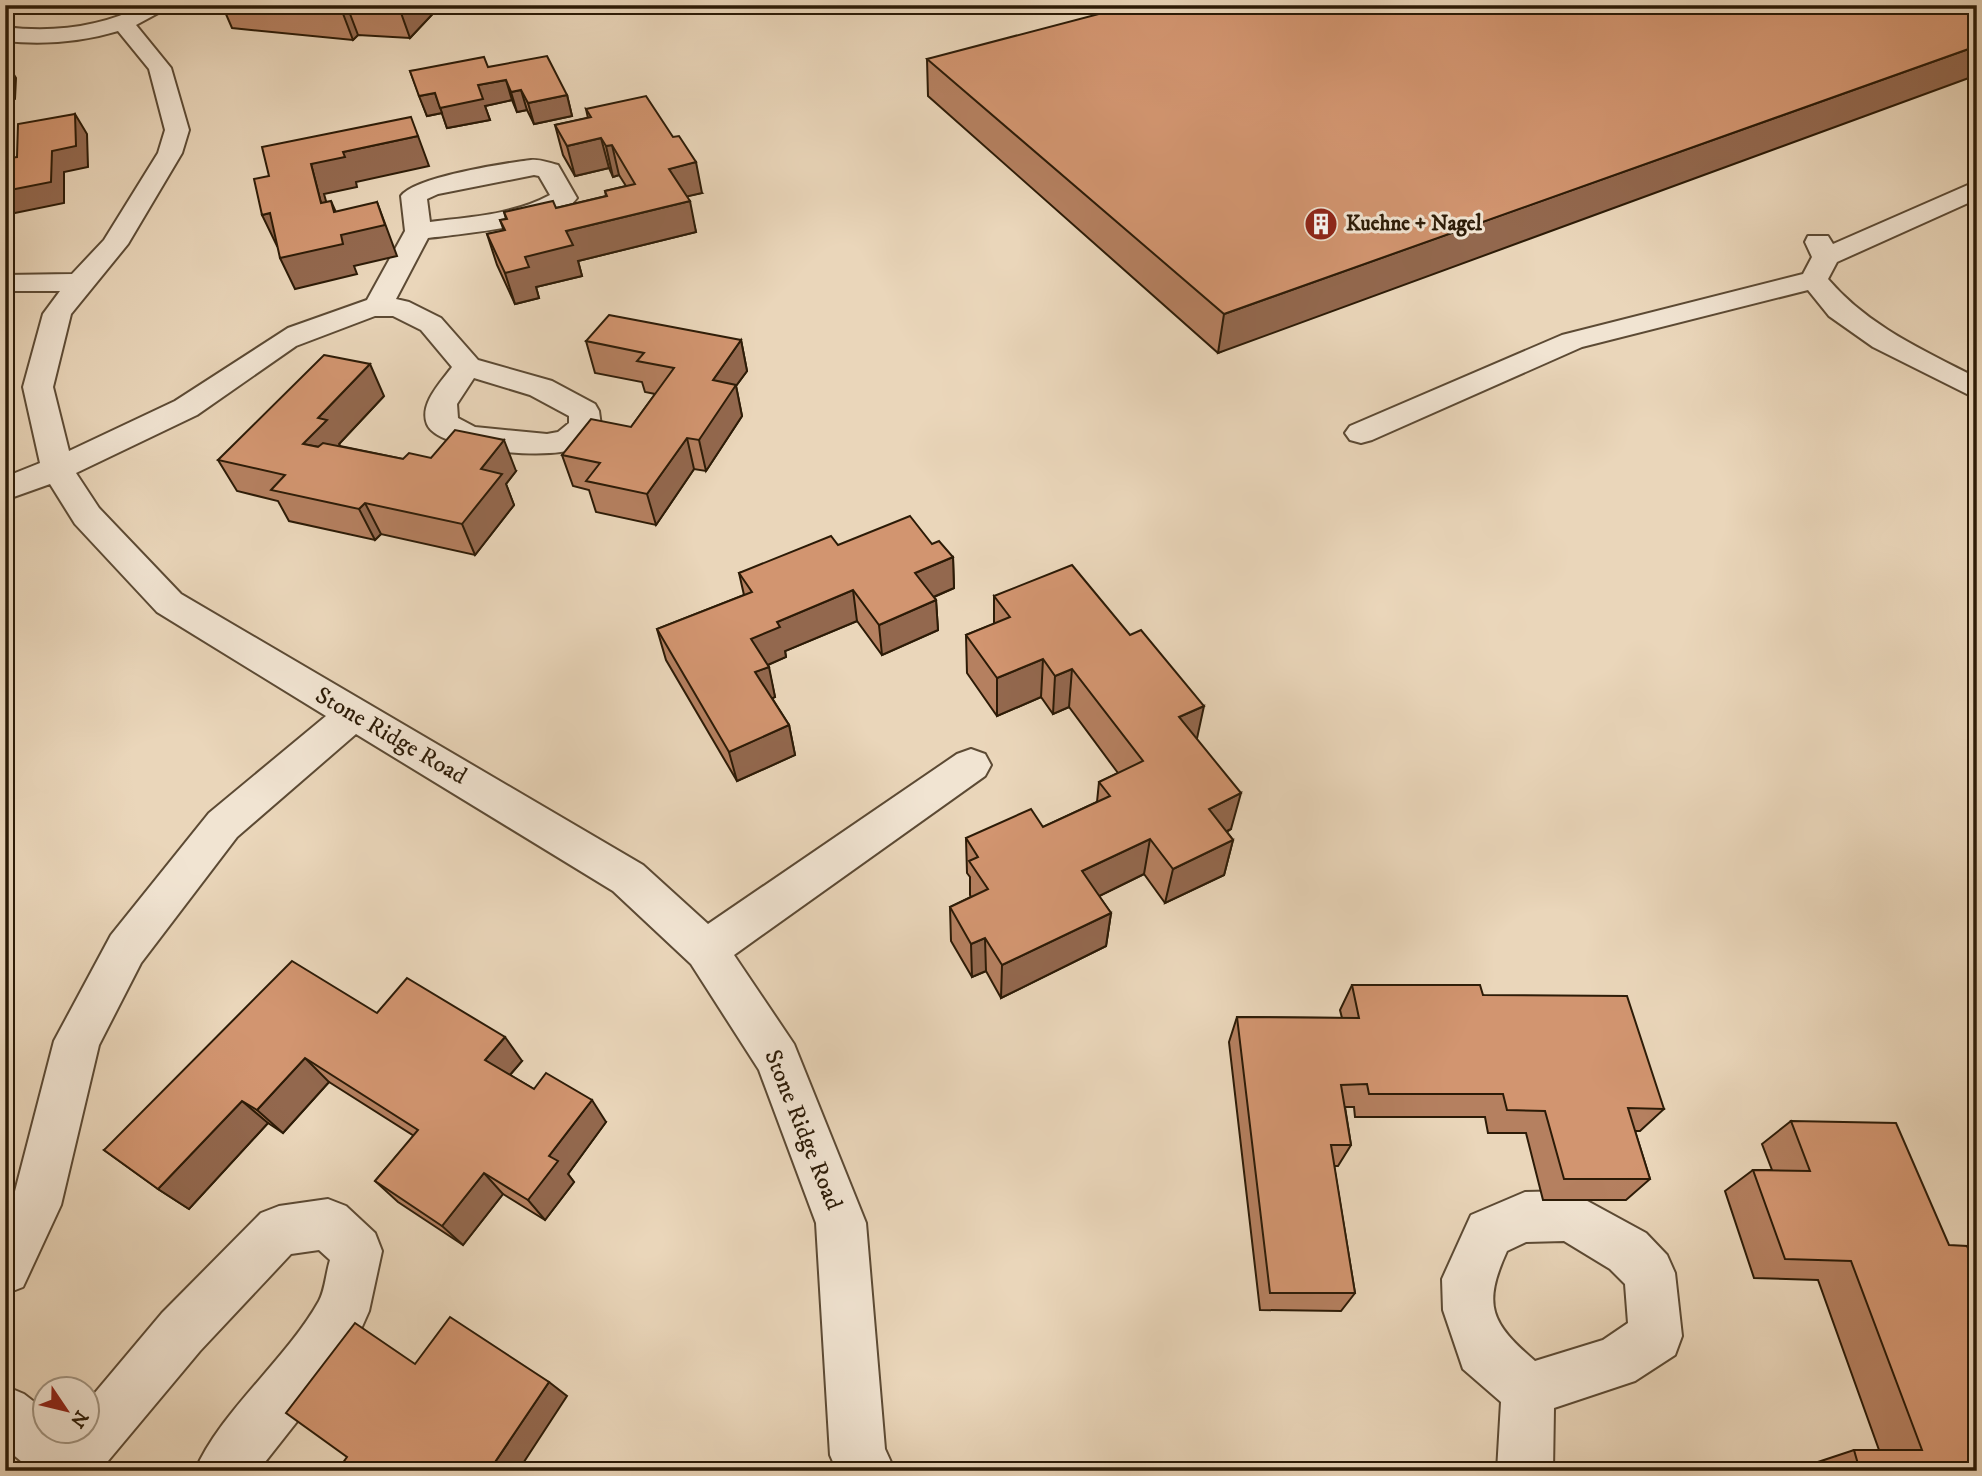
<svg xmlns="http://www.w3.org/2000/svg" width="1982" height="1476" font-family="'IM FELL DW Pica',serif">
  <style>
    .lines { fill: none; stroke-linecap: round; stroke-linejoin: round }
    .minor-casing { stroke: #5c4a34; stroke-width: 4 }
    .minor { fill: #f1e4d2; fill-rule: evenodd }
    .wall { fill: #b58060; stroke: #2c1b07; stroke-width: 2 }
    .shaded-wall { fill: #93684e; stroke: #2c1b07; stroke-width: 2 }
    .building { fill: #d29570; stroke: #2c1b07; stroke-width: 2 }
    .labels { text-anchor: middle; dominant-baseline: central; stroke-width: 6; stroke-linejoin: round; paint-order: stroke }
    .far-poi-label { font-size: 21px; font-weight: bold; fill: #2c1b07; stroke: #f1e4d2; text-anchor: start }
    .street-label { font-size: 24px; fill: #2c1b07; stroke: #f1e4d2 }
  </style>
  <rect width="100%" height="100%" fill="#ead6ba"/>
  <filter id="stains"><feTurbulence type="fractalNoise" baseFrequency=".00286" numOctaves="4"/><feColorMatrix values="0 0 0 0 .2 0 0 0 0 .09 0 0 0 0 .02 0 0 0 .5 -.17"/></filter>
  <radialGradient id="worn" r=".72"><stop offset=".6" stop-color="#630" stop-opacity="0"/><stop offset="1" stop-color="#630" stop-opacity=".3"/></radialGradient>
  <g class="lines">
    <defs>
      <g id="minor">
        <path d="M145,5H173L136,25L171,68L189,130L182,153L128,244L71,314L53,387L69,451L175,401L288,328L367,300L405,231L401,196C414,177 506,163 531,160C540,159 549,163 558,165L577,198C558,226 461,234 428,238L396,299L409,302L441,318L478,360L552,381L595,404L599,411L601,426C595,434 586,444 577,448C553,460 438,452 427,424C419,404 441,382 452,367L421,330L393,316H375L296,346L197,415L76,473L99,508L181,594L643,865L708,924L957,754L971,749L985,754L991,765L985,776L734,955L794,1044L866,1223L885,1449L895,1471H837L830,1455L816,1223L759,1070L691,964L613,891L356,734L237,837L141,963L99,1045L61,1205L23,1287L5,1294V1214L13,1199L54,1041L111,935L209,813L326,716L157,612L75,524L50,484L5,500V477L40,463L23,387L43,314L60,291H5V275L72,274L104,240L158,153L165,130L149,69L118,31C81,42 44,45 5,41V27C54,33 101,27 145,5ZM534,175L539,176L550,195C513,215 470,217 430,222L427,199L438,194ZM474,378L530,395L569,416V423L558,432L547,434L475,427L458,418L457,404Z"/>
        <path d="M1977,181V199L1837,262L1828,279C1868,326 1923,350 1977,378V399L1873,347L1829,316L1808,290L1582,347L1372,440L1361,443L1350,440L1345,433L1350,426L1562,335L1803,274L1812,257L1805,242L1808,236H1828L1833,244Z"/>
        <path d="M1569,1191L1646,1233L1667,1255L1675,1273L1682,1336L1675,1355L1635,1381L1554,1408L1553,1471H1497L1501,1402L1463,1369L1443,1310L1442,1279L1471,1215L1525,1192ZM1564,1241L1610,1269L1625,1284L1628,1323L1603,1340L1535,1361C1491,1323 1482,1306 1507,1251L1526,1242Z"/>
        <path d="M328,1199L346,1206L375,1233L382,1251L369,1311L361,1329L314,1400L258,1471H195C219,1413 286,1360 319,1301C325,1290 326,1273 330,1260L319,1250L291,1254L200,1351L103,1467L105,1471H33L5,1448V1386L24,1394L46,1411V1430H88V1401L162,1313L261,1213L279,1206Z"/>
      </g>
    </defs>
    <use href="#minor" class="minor-casing"/>
    <use href="#minor" class="minor"/>
  </g>
  <g class="wall">
    <polygon points="222,5 441,5 410,38 358,35 353,40 232,28"/>
    <polygon points="1977,5 1218,353 928,96 927,59"/>
    <polygon points="488,67 567,95 572,116 534,124 527,110 517,112 512,100 485,106 490,120 447,128 442,113 427,116 410,71"/>
    <polygon points="586,109 702,193 687,196 696,232 578,261 582,276 536,287 539,298 515,304 497,265 487,234 504,231 500,220 506,219 504,212 556,208 606,196 605,191 626,186 619,175 613,177 609,168 575,176 563,155 555,125 588,118"/>
    <polygon points="741,340 747,371 736,386 742,416 706,471 694,469 656,525 596,512 589,490 573,486 562,455 631,427 655,394 645,392 642,382 595,373 586,341"/>
    <polygon points="384,396 339,444 340,446 403,459 431,458 516,471 506,484 514,505 475,555 381,534 375,540 289,521 278,501 237,491 218,460"/>
    <polygon points="932,544 953,557 954,588 934,597 936,600 938,630 882,655 857,621 785,651 786,657 768,665 775,697 772,698 789,725 795,755 737,781 666,660 657,629 744,595 739,573 838,545"/>
    <polygon points="994,596 1197,740 1231,829 1227,832 1233,840 1224,875 1165,903 1144,874 1099,896 1111,913 1106,946 1001,998 986,971 972,977 951,941 950,907 971,897 970,895 970,877 967,873 966,838 1043,827 1097,802 1099,782 1118,773 1069,707 1053,714 1041,697 997,716 967,673 966,635 994,624"/>
    <polygon points="1352,985 1483,995 1664,1109 1640,1131 1635,1131 1650,1179 1626,1200 1543,1200 1526,1133 1488,1133 1485,1117 1355,1117 1354,1107 1345,1107 1351,1145 1338,1166 1334,1166 1355,1293 1341,1311 1260,1310 1229,1042 1237,1017 1342,1018 1340,1010"/>
    <polygon points="377,1013 522,1061 510,1075 534,1089 606,1122 568,1174 574,1182 545,1220 503,1194 463,1245 398,1202 375,1181 414,1136 329,1082 283,1133 268,1123 189,1209 158,1189 104,1150"/>
    <polygon points="1791,1121 1977,1471 1821,1471 1818,1462 1854,1450 1879,1450 1818,1280 1754,1278 1725,1191 1753,1170 1772,1170 1762,1144"/>
  </g>
  <g class="shaded-wall">
    <polygon points="405,5 441,5 410,38 400,10"/>
    <polygon points="347,6 358,35 353,40 342,11"/>
    <polygon points="1977,46 1977,75 1218,353 1224,314"/>
    <polygon points="5,60 16,78 15,99 5,101"/>
    <polygon points="506,80 512,100 485,106 490,120 447,128 440,108 478,85"/>
    <polygon points="521,90 527,110 517,112 511,92"/>
    <polygon points="435,93 442,113 427,116 419,96"/>
    <polygon points="567,95 572,116 534,124 528,103"/>
    <polygon points="75,114 87,134 88,167 64,172 64,203 5,215 5,191 52,151"/>
    <polygon points="418,136 429,166 356,182 357,187 324,194 335,233 321,203 311,164 343,152"/>
    <polygon points="601,138 609,168 575,176 567,146"/>
    <polygon points="612,145 619,175 613,177 606,146"/>
    <polygon points="696,162 702,193 676,199 669,169"/>
    <polygon points="331,201 344,231 377,202 397,256 354,266 357,274 295,289 280,258 334,212"/>
    <polygon points="690,201 696,232 578,261 582,276 536,287 539,298 515,304 505,273 525,257 566,231"/>
    <polygon points="270,213 284,243 277,246 262,215"/>
    <polygon points="741,340 747,371 736,386 742,416 706,471 699,440 713,380"/>
    <polygon points="370,364 384,396 339,444 342,451 303,444 318,418"/>
    <polygon points="687,438 694,469 656,525 647,494"/>
    <polygon points="504,440 516,471 506,484 514,505 475,555 462,524 481,469"/>
    <polygon points="365,503 381,534 375,540 359,509"/>
    <polygon points="953,557 954,588 917,604 915,573"/>
    <polygon points="853,590 857,621 785,651 786,657 758,669 751,639 777,622"/>
    <polygon points="936,600 938,630 882,655 879,625"/>
    <polygon points="1043,659 1041,697 997,716 997,678"/>
    <polygon points="769,667 775,697 762,703 755,672"/>
    <polygon points="1072,669 1069,707 1053,714 1055,676"/>
    <polygon points="1204,706 1196,743 1179,717"/>
    <polygon points="789,725 795,755 737,781 729,752"/>
    <polygon points="1241,793 1231,829 1200,844 1209,809"/>
    <polygon points="1150,839 1144,874 1079,906 1082,871"/>
    <polygon points="1233,840 1224,875 1165,903 1173,869"/>
    <polygon points="1111,913 1106,946 1001,998 1002,965"/>
    <polygon points="985,938 986,971 972,977 971,944"/>
    <polygon points="505,1037 522,1061 502,1084 485,1060"/>
    <polygon points="305,1058 329,1082 283,1133 257,1110"/>
    <polygon points="592,1100 606,1122 568,1174 574,1182 545,1220 528,1200 549,1156"/>
    <polygon points="242,1101 268,1123 189,1209 158,1189"/>
    <polygon points="484,1173 503,1194 463,1245 442,1226"/>
    <polygon points="549,1382 567,1396 518,1471 489,1471"/>
  </g>
  <g class="building">
    <polygon points="281,5 405,5 400,10 347,6 342,11"/>
    <polygon points="1133,5 1977,5 1977,46 1224,314 927,59"/>
    <polygon points="547,56 567,95 528,103 521,90 511,92 506,80 478,85 483,99 440,108 435,93 419,96 410,71 484,57 488,67"/>
    <polygon points="646,96 673,137 679,136 696,162 669,169 690,201 566,231 573,245 525,257 529,267 505,273 487,234 505,230 500,220 507,219 504,212 553,201 556,208 607,196 605,191 635,184 612,145 606,146 601,138 567,146 555,125 591,117 586,109"/>
    <polygon points="75,114 76,146 52,151 51,182 5,191 5,166 7,165 8,158 17,157 18,124"/>
    <polygon points="411,117 418,136 343,152 345,157 311,164 321,203 331,201 334,212 377,202 385,225 341,235 343,244 280,258 270,213 262,215 254,179 269,176 262,147"/>
    <polygon points="609,315 741,340 713,380 736,385 699,440 687,438 647,494 586,481 600,463 562,455 591,419 631,427 674,368 637,361 644,353 586,341"/>
    <polygon points="324,355 370,364 318,418 327,420 303,444 318,447 323,443 403,459 409,453 431,458 455,430 504,440 481,469 502,474 462,524 365,503 359,509 271,490 285,475 218,460"/>
    <polygon points="910,516 932,544 939,541 953,557 915,573 936,600 879,625 853,590 777,622 780,627 751,639 769,667 755,672 789,725 729,752 657,629 752,592 739,573 831,536 838,545"/>
    <polygon points="1072,565 1130,635 1141,630 1204,706 1179,717 1241,793 1209,809 1233,840 1173,869 1150,839 1082,871 1111,913 1002,965 985,938 971,944 950,907 988,889 969,861 978,857 966,838 1031,809 1043,827 1110,796 1099,782 1143,761 1072,669 1055,676 1043,659 997,678 966,635 1010,617 994,596"/>
    <polygon points="292,961 377,1013 407,978 505,1037 485,1060 534,1089 546,1073 592,1100 549,1156 558,1161 528,1200 484,1173 442,1226 375,1181 418,1130 305,1058 257,1110 242,1101 158,1189 104,1150"/>
    <polygon points="1352,985 1480,985 1483,995 1627,996 1664,1109 1628,1108 1650,1179 1564,1179 1545,1111 1507,1110 1503,1094 1369,1094 1367,1084 1341,1085 1351,1145 1331,1145 1355,1293 1270,1293 1237,1017 1359,1018"/>
    <polygon points="1791,1121 1896,1123 1949,1245 1967,1246 1977,1268 1977,1471 1860,1471 1854,1450 1922,1450 1851,1261 1785,1259 1753,1170 1810,1171"/>
    <polygon points="450,1317 549,1382 489,1471 337,1471 347,1457 286,1413 355,1323 415,1364"/>
  </g>
  <defs>
    <symbol id="building-disc" viewBox="-11 -11 22 22"><circle r="9.5" fill="#8f2418" stroke="#f1e4d2"/><path d="M-4-6H4V6H1V3H-1V6H-4ZM-2.5-4.3h1.7v1.8h-1.7ZM.8-4.3h1.7v1.8H.8ZM-2.5-1h1.7V.8h-1.7ZM.8-1h1.7V.8H.8Z" fill="#fff"/></symbol>
  </defs>
  <g fill-rule="evenodd">
    <use href="#building-disc" x="1302" y="205" width="38" height="38"/>
  </g>
  <g class="labels">
    <g class="far-poi-label">
      <text x="1346" y="224">Kuehne + Nagel</text>
    </g>
    <g class="street-label">
      <text transform="translate(391 736) rotate(30)">Stone Ridge Road</text>
      <text transform="translate(803 1130) rotate(68)">Stone Ridge Road</text>
    </g>
  </g>
  <rect width="1982" height="1476" fill="none" stroke="#ead6ba" stroke-width="28"/>
  <rect x="7" y="7" width="1968" height="1462" fill="none" stroke="#2c1b07" stroke-width="3.5"/>
  <rect x="14" y="14" width="1954" height="1448" fill="none" stroke="#2c1b07" stroke-width="2"/>
  <g transform="translate(66 1410) rotate(125)"><circle r="33" fill="#f1e4d2" stroke="#a29481" stroke-width="2"/>
  <path d="M0-5L12 26L0 18L-12 26Z" fill="#8f2418"/>
  <text y="-10" font-size="19" font-weight="bold" text-anchor="middle" fill="#2c1b07">N</text>
  </g>
  <rect width="100%" height="100%" filter="url(#stains)"/>
  <rect width="100%" height="100%" fill="url(#worn)"/>
</svg>
